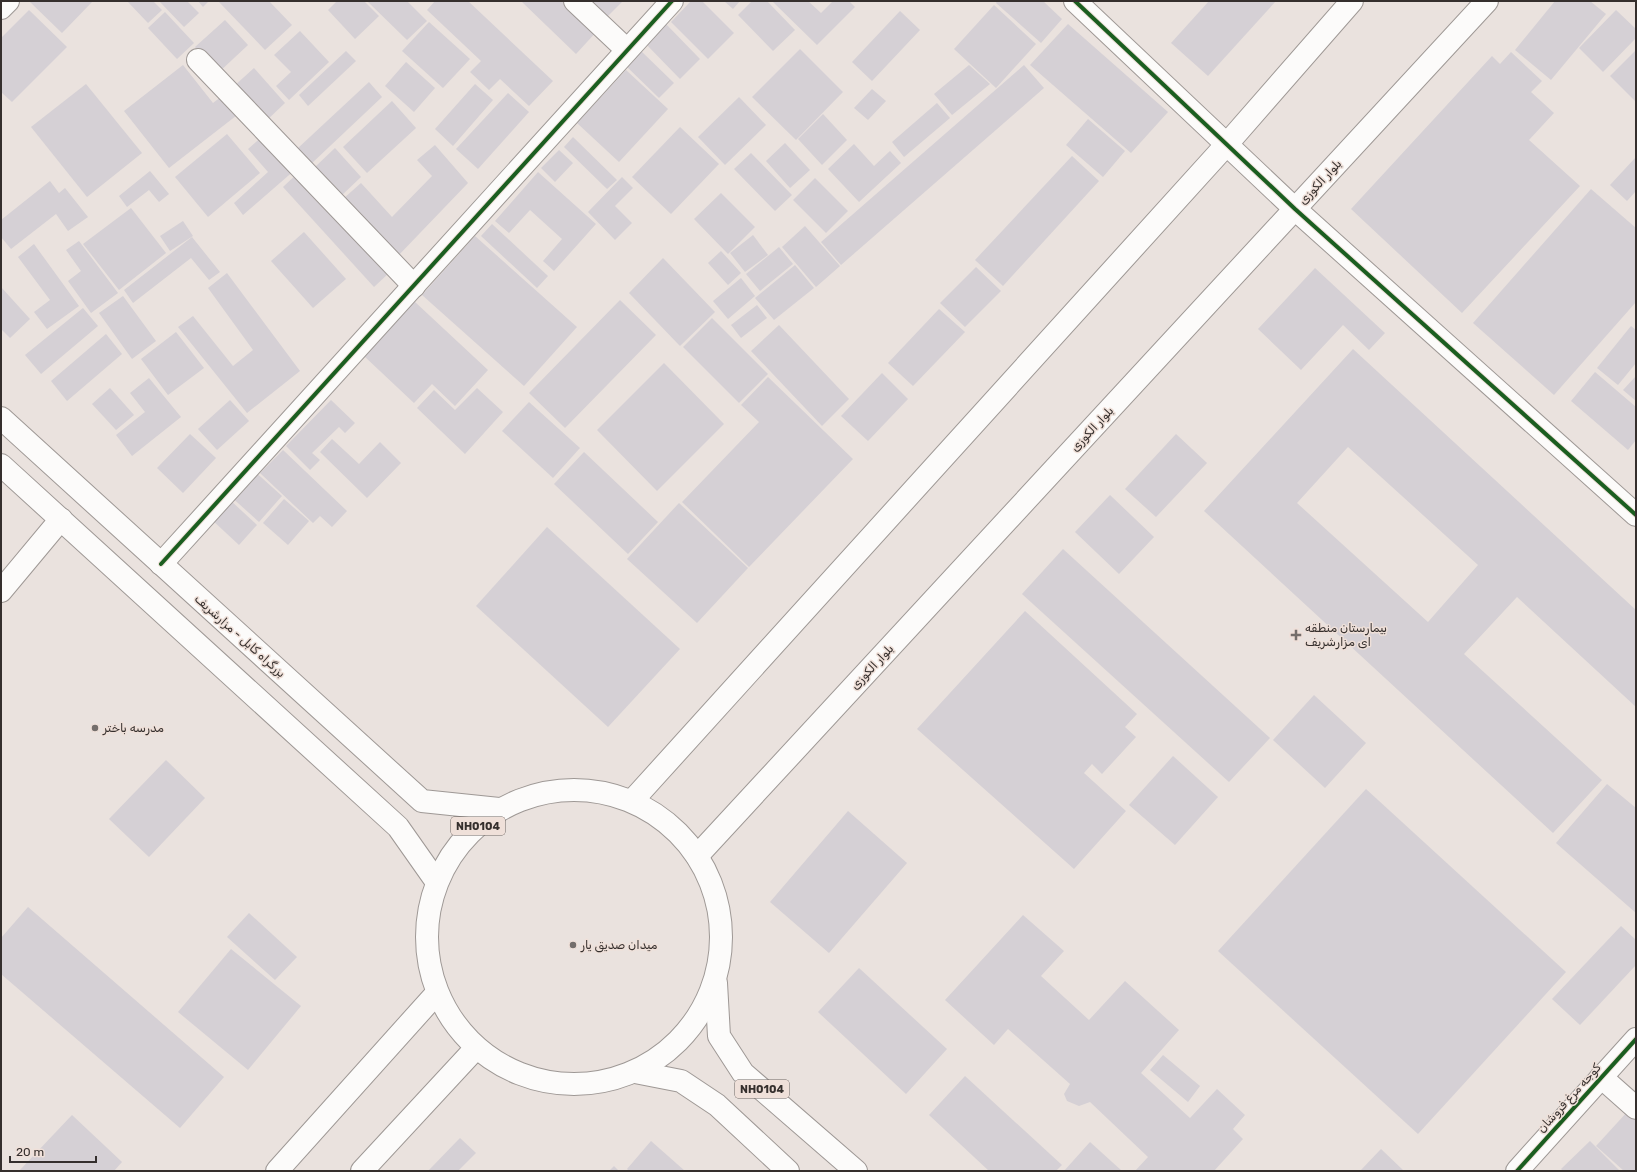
<svg xmlns="http://www.w3.org/2000/svg" width="1637" height="1172" font-family="Rubik,Cairo,sans-serif">
  <style>
    .building { fill: #d5d0d5; fill-rule: evenodd }
    .lines { fill: none; stroke-linecap: round; stroke-linejoin: round }
    .minor-casing { stroke: #9e9895; stroke-width: 24 }
    .major-casing { stroke: #9e9895; stroke-width: 24 }
    .highway-casing { stroke: #9e9895; stroke-width: 24 }
    .minor { stroke: #fcfbfa; stroke-width: 22 }
    .major { stroke: #fcfbfa; stroke-width: 22 }
    .highway { stroke: #fcfbfa; stroke-width: 22 }
    .cycleway-casing { stroke: #efe0d9; stroke-width: 6 }
    .cycleway { stroke: #1b5e20; stroke-width: 4 }
    .poi-dot { fill: #746e6b; stroke: #efe0d9; stroke-width: 1.5 }
    .labels { text-anchor: middle; dominant-baseline: central; stroke-width: 3; stroke-linejoin: round; paint-order: stroke }
    .shield { fill: #efe0d9; stroke: #6d6461; stroke-width: 1 }
    .shield-label { font-size: 11px; font-weight: bold; fill: #352f2d }
    .street-label { font-size: 12px; fill: #352f2d; stroke: #efe0d9 }
    .poi-label { font-size: 12px; fill: #352f2d; stroke: #efe0d9; text-anchor: start }
  </style>
  <rect width="100%" height="100%" fill="#eae2de"/>
  <g class="building">
    <polygon points="31,1 93,1 62,33 30,2"/>
    <polygon points="127,1 153,1 162,10 148,23"/>
    <polygon points="159,1 187,1 199,13 184,27"/>
    <polygon points="198,1 209,1 203,7"/>
    <polygon points="218,1 269,1 292,25 265,50"/>
    <polygon points="337,1 364,1 379,16 355,39 328,10"/>
    <polygon points="367,1 407,1 427,21 407,40"/>
    <polygon points="435,1 468,1 553,81 529,106 500,79 489,90 470,72 481,61 427,10"/>
    <polygon points="521,1 568,1 598,30 576,54"/>
    <polygon points="583,1 623,1 603,21"/>
    <polygon points="691,1 702,1 734,33 708,59 671,22"/>
    <polygon points="724,1 740,1 733,9"/>
    <polygon points="752,1 767,1 795,30 773,51 738,15"/>
    <polygon points="772,1 808,1 821,13 833,1 849,1 855,7 817,45"/>
    <polygon points="997,1 1043,1 1062,19 1041,43 996,3"/>
    <polygon points="1209,1 1276,1 1208,76 1171,43"/>
    <polygon points="1555,1 1590,1 1606,14 1551,80 1515,50"/>
    <polygon points="994,5 1036,44 996,88 954,49"/>
    <polygon points="29,10 67,47 12,102 1,92 1,38"/>
    <polygon points="1616,10 1636,29 1636,38 1603,72 1579,48"/>
    <polygon points="900,11 920,30 872,81 852,62"/>
    <polygon points="165,12 194,43 177,59 148,28"/>
    <polygon points="225,20 248,45 218,73 195,47"/>
    <polygon points="429,22 470,59 443,88 402,51"/>
    <polygon points="664,22 700,59 680,79 644,42"/>
    <polygon points="1068,24 1168,112 1131,153 1030,65"/>
    <polygon points="300,31 329,62 289,100 276,86 291,72 274,55"/>
    <polygon points="800,49 843,92 796,140 752,97"/>
    <polygon points="1636,50 1636,102 1610,76"/>
    <polygon points="346,51 356,61 308,106 299,95"/>
    <polygon points="641,51 674,83 659,98 626,66"/>
    <polygon points="1511,52 1542,81 1531,92 1554,113 1529,140 1580,186 1462,313 1351,209 1492,56 1500,64"/>
    <polygon points="406,62 435,88 414,112 385,86"/>
    <polygon points="183,65 213,103 226,93 241,112 169,168 124,111"/>
    <polygon points="969,65 990,84 952,115 934,94"/>
    <polygon points="1024,65 1044,88 841,265 821,242"/>
    <polygon points="254,68 285,103 265,122 233,87"/>
    <polygon points="626,70 668,109 619,162 577,123"/>
    <polygon points="369,82 382,97 311,164 297,149"/>
    <polygon points="86,84 142,153 87,197 31,127"/>
    <polygon points="475,84 493,100 453,146 435,129"/>
    <polygon points="872,89 886,101 868,120 854,108"/>
    <polygon points="508,93 529,112 478,169 456,149"/>
    <polygon points="739,97 766,125 725,165 698,137"/>
    <polygon points="392,101 416,128 367,173 343,147"/>
    <polygon points="937,103 950,118 904,157 892,142"/>
    <polygon points="823,114 847,140 822,165 798,139"/>
    <polygon points="1088,119 1125,151 1103,177 1066,145"/>
    <polygon points="680,127 719,164 671,214 632,177"/>
    <polygon points="227,134 260,173 208,217 175,177"/>
    <polygon points="265,134 296,169 243,215 234,203 268,172 248,149"/>
    <polygon points="573,137 617,180 607,189 564,147"/>
    <polygon points="785,143 810,170 790,188 766,161"/>
    <polygon points="854,144 874,166 890,151 901,163 859,202 828,169"/>
    <polygon points="435,145 468,183 396,258 343,199 361,183 392,217 432,176 417,160"/>
    <polygon points="335,148 361,177 341,196 315,167"/>
    <polygon points="559,150 573,163 555,182 541,168"/>
    <polygon points="751,153 792,195 775,211 734,169"/>
    <polygon points="1072,156 1099,181 1003,286 975,260"/>
    <polygon points="1636,157 1636,191 1627,201 1610,185"/>
    <polygon points="150,171 169,194 159,202 149,190 127,207 119,196"/>
    <polygon points="299,172 390,272 374,287 283,187"/>
    <polygon points="538,172 596,224 554,271 543,261 562,239 530,210 509,233 495,221"/>
    <polygon points="622,177 633,188 615,206 632,223 615,240 588,212"/>
    <polygon points="815,178 848,211 826,233 793,200"/>
    <polygon points="50,181 59,193 65,188 88,217 68,231 56,214 11,249 1,237 1,220"/>
    <polygon points="1591,189 1636,228 1636,302 1554,395 1473,323"/>
    <polygon points="721,193 755,227 728,254 694,219"/>
    <polygon points="131,208 166,253 119,290 83,244"/>
    <polygon points="183,221 193,236 170,251 160,236"/>
    <polygon points="492,224 548,276 537,288 481,236"/>
    <polygon points="805,226 840,266 816,287 782,247"/>
    <polygon points="304,232 346,279 313,308 271,261"/>
    <polygon points="753,235 768,255 745,272 730,253"/>
    <polygon points="475,236 577,327 524,386 422,295"/>
    <polygon points="192,237 220,272 209,280 191,258 133,303 124,290"/>
    <polygon points="79,241 118,293 91,313 68,281 81,271 66,250"/>
    <polygon points="34,244 79,306 47,329 34,312 50,300 18,257"/>
    <polygon points="779,247 793,264 760,291 746,274"/>
    <polygon points="721,251 741,273 728,285 708,263"/>
    <polygon points="663,258 715,312 680,346 629,293"/>
    <polygon points="795,265 814,288 774,320 755,298"/>
    <polygon points="976,267 1001,291 965,327 940,303"/>
    <polygon points="1315,268 1385,333 1369,350 1343,325 1301,370 1258,329"/>
    <polygon points="227,273 300,371 247,413 178,327 193,316 233,366 253,350 208,288"/>
    <polygon points="741,278 755,296 728,319 713,301"/>
    <polygon points="1,287 30,319 10,338 1,329"/>
    <polygon points="123,296 156,341 132,359 99,313"/>
    <polygon points="620,300 656,335 565,428 529,393"/>
    <polygon points="415,302 488,370 455,406 432,384 414,403 364,356"/>
    <polygon points="757,305 767,318 741,338 731,325"/>
    <polygon points="83,308 98,326 41,374 25,355"/>
    <polygon points="939,309 965,332 913,386 888,363"/>
    <polygon points="712,318 768,374 739,403 683,347"/>
    <polygon points="779,325 849,399 822,426 751,351"/>
    <polygon points="1631,326 1636,330 1636,363 1618,385 1597,368"/>
    <polygon points="176,332 204,368 168,395 141,359"/>
    <polygon points="106,334 122,354 67,401 51,381"/>
    <path d="M1353,349L1636,610V707L1517,597L1464,654L1602,780L1553,833L1204,511ZM1348,447L1478,565L1428,622L1297,503Z"/>
    <polygon points="664,363 724,424 657,491 597,430"/>
    <polygon points="1595,372 1636,407 1636,440 1628,450 1571,401"/>
    <polygon points="882,373 908,399 868,441 841,416"/>
    <polygon points="1636,376 1636,401 1623,390"/>
    <polygon points="768,377 853,459 749,567 682,502 759,422 741,405"/>
    <polygon points="149,378 181,417 132,456 116,435 145,412 130,393"/>
    <polygon points="110,388 134,415 116,430 92,404"/>
    <polygon points="477,388 503,412 465,454 417,408 434,390 455,410"/>
    <polygon points="230,400 249,421 217,450 198,429"/>
    <polygon points="331,400 355,423 345,433 339,427 312,453 320,460 310,470 286,446"/>
    <polygon points="529,402 580,448 553,478 502,431"/>
    <polygon points="190,434 216,458 183,493 157,468"/>
    <polygon points="1176,434 1207,463 1156,517 1125,489"/>
    <polygon points="332,439 359,464 380,442 401,463 367,498 320,452"/>
    <polygon points="283,450 347,511 332,527 320,516 313,523 260,473"/>
    <polygon points="584,452 658,522 628,554 554,484"/>
    <polygon points="251,468 282,496 259,522 228,494"/>
    <polygon points="1110,495 1154,537 1119,574 1075,532"/>
    <polygon points="229,499 257,525 239,545 211,519"/>
    <polygon points="284,499 309,521 288,545 263,523"/>
    <polygon points="679,503 748,568 697,623 627,559"/>
    <polygon points="547,527 680,649 608,727 476,606"/>
    <polygon points="1063,549 1270,738 1229,782 1022,594"/>
    <polygon points="1025,611 1137,714 1125,727 1136,737 1102,774 1092,764 1084,773 1126,811 1074,869 917,729"/>
    <polygon points="1314,695 1366,743 1325,788 1273,740"/>
    <polygon points="1173,756 1218,797 1175,845 1129,805"/>
    <polygon points="166,760 205,798 149,857 109,819"/>
    <polygon points="1607,784 1636,808 1636,913 1556,843"/>
    <polygon points="1366,789 1566,972 1418,1134 1218,951"/>
    <polygon points="848,811 907,863 829,953 770,902"/>
    <polygon points="28,907 224,1077 180,1128 1,974 1,938"/>
    <polygon points="249,913 297,957 275,980 227,937"/>
    <polygon points="1023,915 1064,951 1041,976 1089,1020 1125,981 1179,1030 1141,1073 1190,1118 1217,1089 1245,1115 1233,1129 1243,1139 1214,1171 1135,1171 1148,1157 1090,1102 1079,1106 1067,1101 1064,1094 1070,1084 1008,1029 994,1045 945,1000"/>
    <polygon points="1621,926 1636,940 1636,965 1580,1025 1552,999"/>
    <polygon points="231,949 301,1006 248,1070 178,1012"/>
    <polygon points="859,968 947,1049 906,1094 818,1012"/>
    <polygon points="1163,1055 1200,1086 1188,1102 1150,1070"/>
    <polygon points="965,1076 1062,1165 1056,1171 989,1171 929,1115"/>
    <polygon points="1628,1111 1636,1118 1636,1171 1624,1171 1596,1146"/>
    <polygon points="72,1115 122,1162 114,1171 19,1171"/>
    <polygon points="460,1138 476,1153 458,1171 428,1171"/>
    <polygon points="651,1141 685,1171 629,1171 627,1169"/>
    <polygon points="1590,1141 1620,1171 1563,1171 1561,1169"/>
    <polygon points="1090,1142 1122,1171 1064,1171"/>
    <polygon points="1381,1149 1404,1171 1360,1171"/>
    <polygon points="614,1166 619,1171 609,1171"/>
  </g>
  <g class="lines">
    <defs>
      <g id="minor">
        <polyline points="575,1 627,50"/>
        <polyline points="1075,1 1295,209 1636,515"/>
        <polyline points="1,8 8,1"/>
        <polyline points="198,60 414,286"/>
        <polyline points="161,564 672,1"/>
        <polyline points="1,591 61,519"/>
        <polyline points="1601,1077 1636,1108"/>
        <polyline points="1517,1171 1636,1039"/>
      </g>
      <g id="major">
        <polyline points="632,801 1227,144 1352,1"/>
        <polyline points="697,856 1487,1"/>
        <polyline points="277,1171 435,995"/>
        <polyline points="362,1171 476,1048"/>
      </g>
      <g id="highway">
        <polyline points="1,418 422,801 499,809"/>
        <polyline points="1,465 398,827 436,881"/>
        <circle cx="574" cy="937" r="147"/>
        <polyline points="716,983 719,1036 743,1073 856,1171"/>
        <polyline points="635,1072 681,1081 717,1105 788,1171"/>
      </g>
    </defs>
    <use href="#minor" class="minor-casing"/>
    <use href="#major" class="major-casing"/>
    <use href="#highway" class="highway-casing"/>
    <use href="#minor" class="minor"/>
    <use href="#major" class="major"/>
    <use href="#highway" class="highway"/>
    <defs>
      <g id="cycleway">
        <polyline points="1075,1 1295,209 1636,515"/>
        <polyline points="161,564 672,1"/>
        <polyline points="1517,1171 1636,1039"/>
      </g>
    </defs>
    <use href="#cycleway" class="cycleway-casing"/>
    <use href="#cycleway" class="cycleway"/>
  </g>
  <g class="poi-dot">
    <path d="M1294 629h4v4h4v4h-4v4h-4v-4h-4v-4h4z"/>
    <circle cx="95" cy="728" r="4"/>
    <circle cx="573" cy="945" r="4"/>
  </g>
  <g class="labels">
    <g class="shield">
      <rect x="451" y="817" width="54" height="18" rx="3"/>
      <rect x="735" y="1080" width="54" height="18" rx="3"/>
    </g>
    <g class="shield-label">
      <text x="478" y="826">NH0104</text>
      <text x="762" y="1089">NH0104</text>
    </g>
    <g class="street-label">
      <text transform="translate(1320 182) rotate(-47)">بلوار الکوزی</text>
      <text transform="translate(1092 429) rotate(-47)">بلوار الکوزی</text>
      <text transform="translate(240 636) rotate(42)">بزرگراه کابل - مزارشریف</text>
      <text transform="translate(872 667) rotate(-47)">بلوار الکوزی</text>
      <text transform="translate(1569 1098) rotate(-48)">كوجه مرغ فروشان</text>
    </g>
    <g class="poi-label">
      <text x="1305" y="628">بیمارستان منطقه<tspan x="1305" dy="14">ای مزارشریف</tspan></text>
      <text x="103" y="728">مدرسه باختر</text>
      <text x="581" y="945">میدان صدیق یار</text>
    </g>
  </g>
  <rect width="1637" height="1172" fill="none" stroke="#352f2d" stroke-width="4"/>
  <path d="M10 1156v6h86v-6" fill="none" stroke="#352f2d" stroke-width="2"/>
  <text x="16" y="1156" font-size="12" fill="#352f2d" stroke="#efe0d9" stroke-width="3" paint-order="stroke">20 m</text>
</svg>
